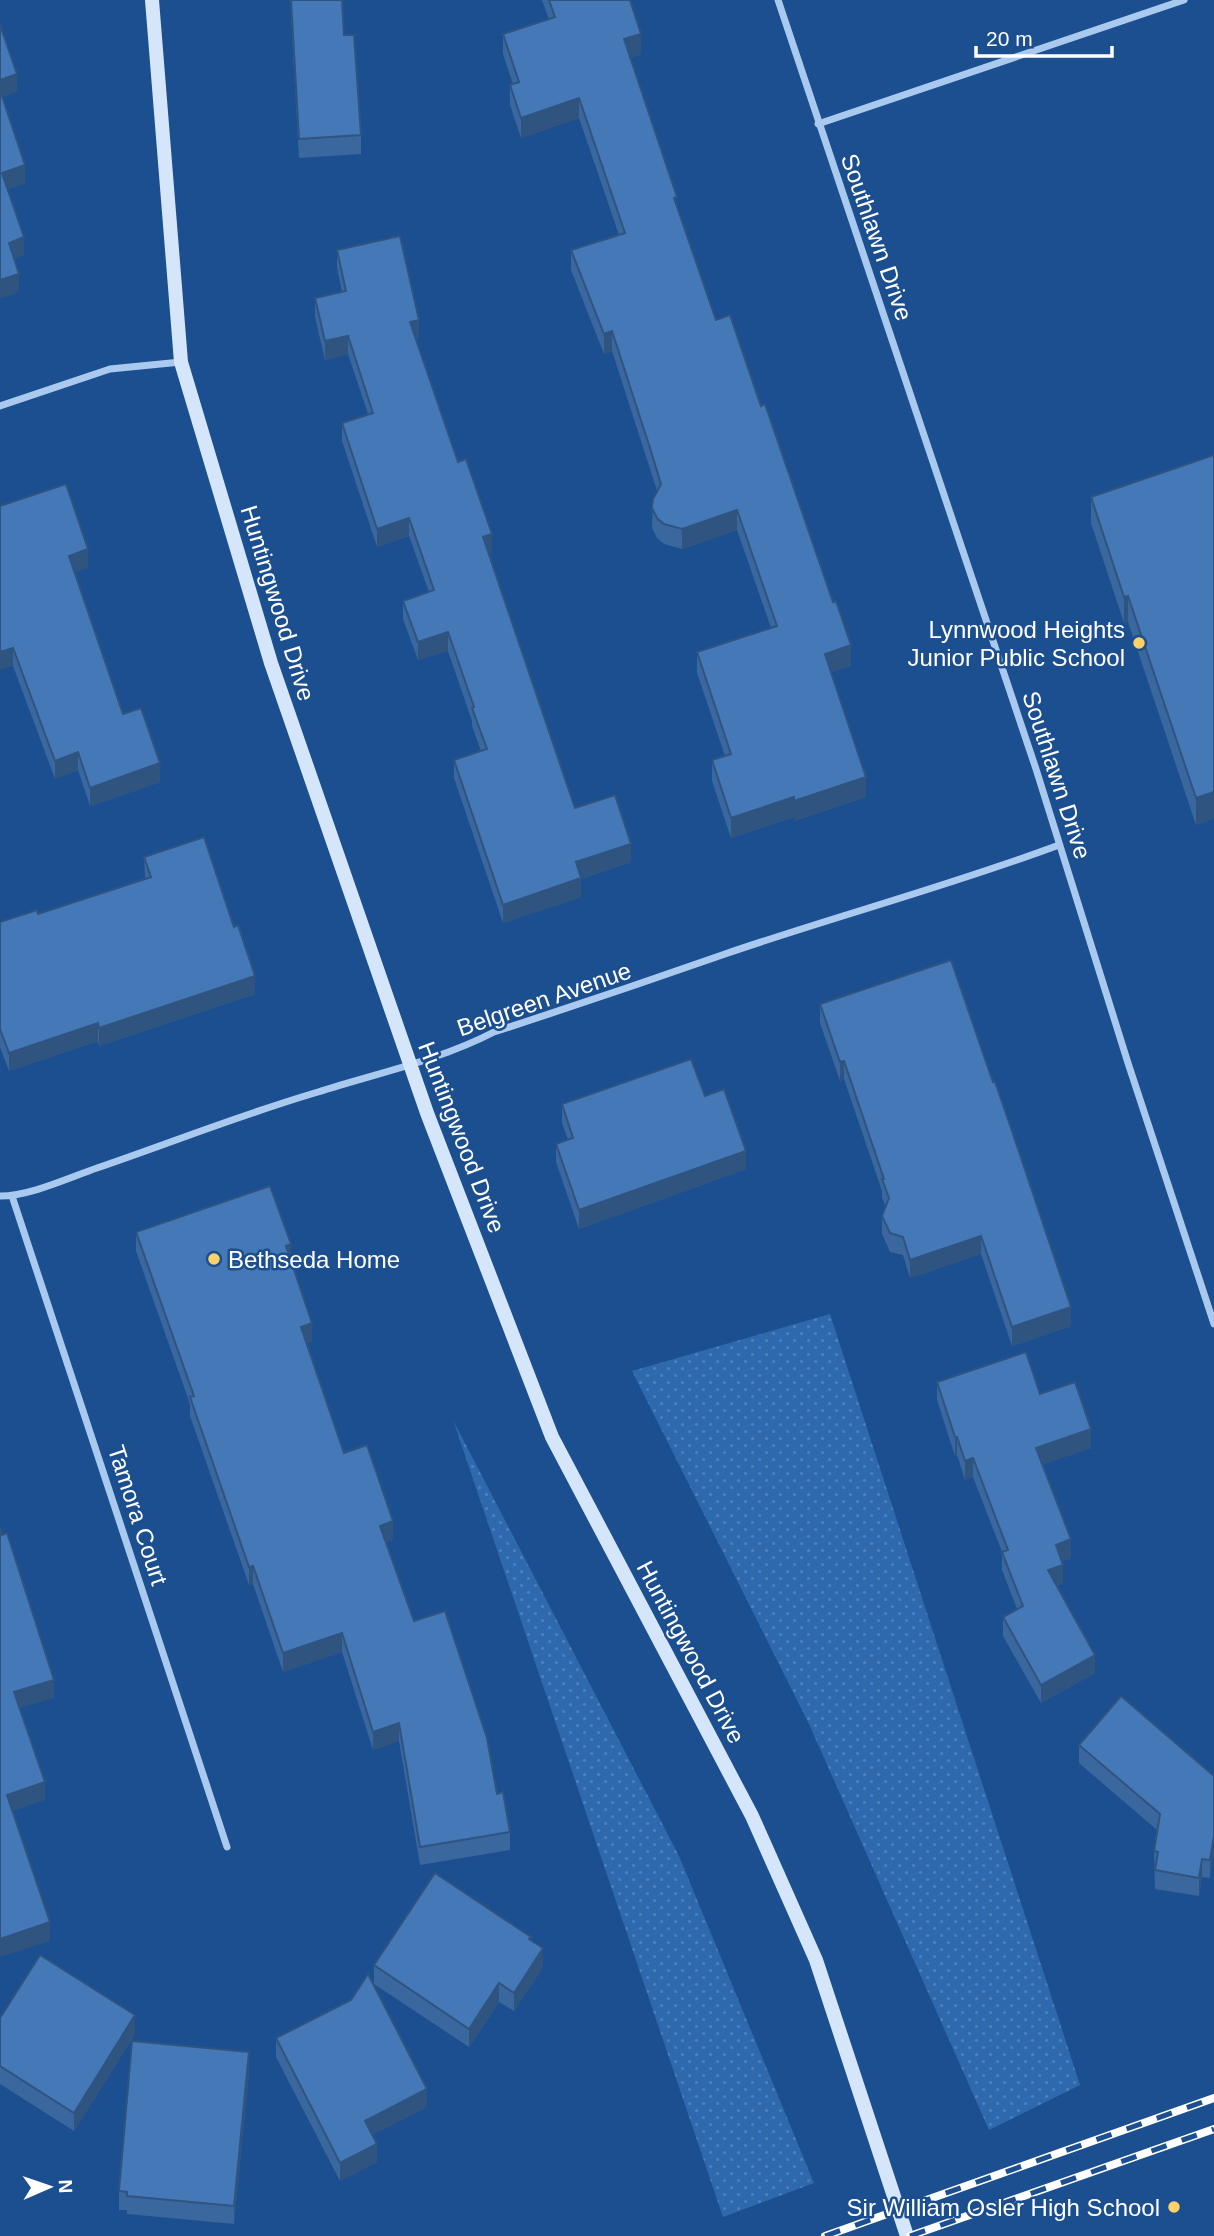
<svg xmlns="http://www.w3.org/2000/svg" width="1214" height="2236" font-family="Helvetica,sans-serif">
  <style>
    .grass { fill: url(#grass-dots) }
    .lines { fill: none; stroke-linecap: round; stroke-linejoin: round }
    .street { stroke: #a9c9ee; stroke-width: 7 }
    .secondary { stroke: #d6e6fa; stroke-width: 14 }
    .rail-casing { stroke: #fff; stroke-width: 8 }
    .rail { stroke: #1b4f8f; stroke-width: 5; stroke-dasharray: 16; stroke-linecap: butt }
    .wall { fill: #3a679d }
    .shaded-wall { fill: #305480 }
    .building { fill: #4478b7; stroke: #305480; stroke-width: 2 }
    .poi-dot { fill: #ffd166; stroke: #1b4f8f; stroke-width: 2.5 }
    .labels { text-anchor: middle; dominant-baseline: central; stroke-width: 5; stroke-linejoin: round; paint-order: stroke }
    .street-label { font-size: 24px; fill: #fff; stroke: #1b4f8f }
    .poi-label { font-size: 24px; fill: #fff; stroke: #1b4f8f; text-anchor: end }
  </style>
  <defs>
    <pattern id="grass-dots" width="8" height="8" patternUnits="userSpaceOnUse" patternTransform="scale(1.75)"><rect width="8" height="8" fill="#2e69ad"/><path d="M2 2h.1M6 6h.1" fill="none" stroke="#4d80b9" stroke-width="1.8" stroke-linecap="round"/></pattern>
  </defs>
  <rect width="100%" height="100%" fill="#1b4f8f"/>
  <g class="grass">
    <polygon points="830,1314 1080,2085 989,2130 809,1724 632,1371"/>
    <polygon points="453,1420 679,1856 814,2183 723,2217"/>
  </g>
  <g class="lines">
    <g class="street">
      <polyline points="778,0 1036,769 1128,1063 1214,1324"/>
      <polyline points="818,124 1184,0"/>
      <polyline points="0,406 110,369 181,362"/>
      <path d="M0,1196C30,1196 68,1178 97,1168C170,1143 243,1114 318,1092C377,1073 438,1061 494,1032C571,1007 648,981 725,954C836,916 949,886 1059,845"/>
      <polyline points="12,1196 227,1847"/>
    </g>
    <polyline class="secondary" points="152,0 181,362 271,663 427,1113 552,1437 752,1816 816,1960 907,2236"/>
    <defs>
      <g id="rail">
        <polyline points="825,2236 1214,2098"/>
        <polyline points="910,2236 1214,2129"/>
      </g>
    </defs>
    <use href="#rail" class="rail-casing"/>
    <use href="#rail" class="rail"/>
  </g>
  <g class="wall">
    <polygon points="291,0 344,35 361,135 361,154 299,158 291,16"/>
    <polygon points="542,0 630,0 641,54 630,58 677,207 716,320 851,666 831,672 866,797 794,821 794,817 731,838 712,781 712,760 725,756 697,673 697,652 771,628 737,530 682,549 664,544 657,538 652,528 653,499 657,491 650,469 612,351 604,354 571,270 571,250 619,235 579,118 521,138 510,105 510,85 513,84 503,54 503,34 549,19"/>
    <polygon points="337,250 419,338 416,339 458,462 492,552 488,553 575,808 631,862 581,879 581,897 503,923 454,778 454,760 481,751 472,726 472,721 448,651 418,660 403,619 403,601 429,592 409,536 377,547 342,441 342,423 368,414 348,354 325,360 315,317 315,298 342,292 337,268"/>
    <polygon points="1214,455 1214,818 1196,825 1128,622 1124,623 1091,523 1091,497"/>
    <polygon points="0,506 88,568 74,572 123,714 160,782 90,806 78,770 55,779 13,666"/>
    <polygon points="144,857 255,994 99,1046 98,1041 9,1071 0,1047 0,922 38,914 145,878"/>
    <polygon points="820,1004 1071,1326 1012,1346 981,1254 910,1278 903,1255 890,1252 882,1234 882,1216 886,1207 882,1198 882,1191 844,1079 840,1081 820,1023"/>
    <polygon points="705,1096 746,1169 579,1229 556,1162 556,1144 568,1140 562,1123 562,1104"/>
    <polygon points="136,1232 291,1259 312,1342 307,1343 344,1453 393,1540 386,1542 414,1621 497,1794 510,1832 510,1850 420,1865 399,1741 373,1750 342,1652 283,1672 253,1584 249,1585 190,1416 190,1404 136,1251"/>
    <polygon points="937,1382 1040,1394 1091,1448 1043,1464 1071,1558 1062,1561 1063,1583 1057,1586 1095,1673 1041,1703 1003,1636 1003,1617 1017,1609 1002,1570 1002,1552 973,1477 965,1480 957,1455 955,1456 937,1400"/>
    <polygon points="1079,1745 1214,1776 1210,1878 1202,1877 1199,1896 1155,1889 1154,1851 1157,1830 1079,1763"/>
    <polygon points="531,1940 543,1967 514,2011 499,2002 469,2047 374,1984 374,1965"/>
    <polygon points="0,2018 135,2034 74,2131 0,2084"/>
    <polygon points="276,2038 427,2107 372,2135 377,2162 340,2181 276,2057"/>
    <polygon points="249,2071 234,2224 127,2214 127,2210 119,2210 119,2191"/>
  </g>
  <g class="shaded-wall">
    <polygon points="641,34 641,54 624,60 624,39"/>
    <polygon points="17,74 17,92 0,98 0,80"/>
    <polygon points="579,98 579,118 521,138 521,118"/>
    <polygon points="25,165 25,184 2,191 2,173"/>
    <polygon points="24,237 24,255 9,261 9,243"/>
    <polygon points="19,274 19,292 0,299 0,280"/>
    <polygon points="419,320 419,338 410,340 410,322"/>
    <polygon points="612,331 612,351 604,354 604,334"/>
    <polygon points="348,336 348,354 325,360 325,341"/>
    <polygon points="737,510 737,530 682,549 682,529"/>
    <polygon points="409,518 409,536 377,547 377,529"/>
    <polygon points="492,534 492,552 483,555 483,537"/>
    <polygon points="88,549 88,568 69,574 69,556"/>
    <polygon points="1128,596 1128,622 1124,623 1124,597"/>
    <polygon points="448,632 448,651 418,660 418,642"/>
    <polygon points="851,645 851,666 825,674 825,654"/>
    <polygon points="13,648 13,666 0,670 0,652"/>
    <polygon points="78,752 78,770 55,779 55,761"/>
    <polygon points="160,763 160,782 90,806 90,788"/>
    <polygon points="866,777 866,797 794,821 794,801"/>
    <polygon points="1214,792 1214,818 1196,825 1196,798"/>
    <polygon points="794,797 794,817 731,838 731,818"/>
    <polygon points="631,844 631,862 581,879 581,897 503,923 503,905 576,862"/>
    <polygon points="255,976 255,994 99,1046 99,1028"/>
    <polygon points="98,1023 98,1041 9,1071 9,1053"/>
    <polygon points="844,1061 844,1079 840,1081 840,1062"/>
    <polygon points="746,1151 746,1169 579,1229 579,1210"/>
    <polygon points="981,1236 981,1254 910,1278 910,1260"/>
    <polygon points="291,1244 291,1263 286,1246"/>
    <polygon points="1071,1307 1071,1326 1012,1346 1012,1327"/>
    <polygon points="312,1323 312,1342 301,1345 301,1327"/>
    <polygon points="1091,1429 1091,1448 1036,1467 1036,1448"/>
    <polygon points="955,1437 957,1437 957,1455 955,1456"/>
    <polygon points="973,1458 973,1477 965,1480 965,1461"/>
    <polygon points="393,1521 393,1540 380,1544 380,1526"/>
    <polygon points="1071,1539 1071,1558 1056,1563 1056,1545"/>
    <polygon points="1063,1565 1063,1583 1048,1589 1048,1570"/>
    <polygon points="253,1566 253,1584 249,1585 249,1567"/>
    <polygon points="342,1633 342,1652 283,1672 283,1653"/>
    <polygon points="1095,1655 1095,1673 1041,1703 1041,1685"/>
    <polygon points="54,1680 54,1698 14,1710 14,1692"/>
    <polygon points="399,1723 399,1741 373,1750 373,1732"/>
    <polygon points="45,1782 45,1800 7,1813 7,1795"/>
    <polygon points="1214,1836 1214,1854 1210,1878 1210,1860"/>
    <polygon points="1202,1859 1202,1877 1199,1896 1199,1878"/>
    <polygon points="50,1922 50,1941 0,1957 0,1939"/>
    <polygon points="543,1948 543,1967 514,2011 514,1993"/>
    <polygon points="499,1983 499,2002 469,2047 469,2029"/>
    <polygon points="135,2015 135,2034 74,2131 74,2113"/>
    <polygon points="249,2052 249,2071 234,2224 234,2206"/>
    <polygon points="427,2089 427,2107 365,2139 365,2121"/>
    <polygon points="377,2144 377,2162 340,2181 340,2163"/>
  </g>
  <g class="building">
    <polygon points="291,0 342,0 344,35 354,35 361,135 299,139"/>
    <polygon points="549,0 630,0 641,34 624,39 677,197 674,198 716,320 730,315 761,406 765,404 833,602 836,601 851,645 825,654 866,777 794,801 794,797 731,818 712,760 731,754 697,652 777,626 737,510 682,529 664,524 657,518 652,508 653,499 661,484 650,448 612,331 604,334 571,250 625,233 579,98 521,118 510,85 519,82 503,34 555,17"/>
    <polygon points="0,25 17,74 0,80"/>
    <polygon points="0,90 25,165 2,173 24,237 9,243 19,274 0,280"/>
    <polygon points="400,236 419,320 410,322 458,462 466,459 492,534 483,537 575,808 615,795 631,844 576,862 581,878 503,905 454,760 487,749 472,708 474,707 448,632 418,642 403,601 434,590 409,518 377,529 342,423 373,413 348,336 325,341 315,298 346,291 337,250"/>
    <polygon points="1214,455 1214,792 1196,798 1128,596 1124,597 1091,497"/>
    <polygon points="66,484 88,549 69,556 123,714 141,708 160,763 90,788 78,752 55,761 13,648 0,652 0,506"/>
    <polygon points="204,837 234,927 238,925 255,976 99,1028 98,1023 9,1053 0,1029 0,922 37,910 38,914 151,877 144,857"/>
    <polygon points="951,960 993,1082 995,1082 1011,1128 1071,1307 1012,1327 981,1236 910,1260 903,1237 890,1233 882,1216 889,1198 882,1179 884,1179 844,1061 840,1062 820,1004"/>
    <polygon points="691,1059 705,1096 724,1089 746,1151 579,1210 556,1144 573,1138 562,1104"/>
    <polygon points="270,1186 291,1244 286,1246 312,1323 301,1327 344,1453 367,1445 393,1521 380,1526 414,1621 445,1611 487,1738 497,1794 503,1792 510,1832 420,1847 399,1723 373,1732 342,1633 283,1653 253,1566 249,1567 190,1397 194,1396 136,1232"/>
    <polygon points="1026,1352 1040,1394 1075,1382 1091,1429 1036,1448 1071,1539 1056,1545 1063,1565 1048,1570 1095,1655 1041,1685 1003,1617 1023,1606 1002,1552 1008,1550 973,1458 965,1461 957,1437 955,1437 937,1382"/>
    <polygon points="0,1528 2,1535 7,1533 54,1680 14,1692 45,1782 7,1795 50,1922 0,1939"/>
    <polygon points="1121,1696 1214,1776 1214,1836 1210,1860 1202,1859 1199,1878 1155,1870 1158,1852 1154,1851 1160,1814 1079,1745"/>
    <polygon points="435,1873 531,1937 529,1939 543,1948 514,1993 499,1983 469,2029 374,1965"/>
    <polygon points="40,1955 135,2015 74,2113 0,2066 0,2018"/>
    <polygon points="368,1974 427,2089 365,2121 377,2144 340,2163 276,2038 351,2000"/>
    <polygon points="132,2041 249,2052 234,2206 127,2196 127,2192 119,2191"/>
  </g>
  <g class="poi-dot">
    <circle cx="1139" cy="643" r="7"/>
    <circle cx="214" cy="1259" r="7"/>
    <circle cx="1174" cy="2207" r="7"/>
  </g>
  <g class="labels">
    <g class="street-label">
      <text transform="translate(877 237) rotate(71)">Southlawn Drive</text>
      <text transform="translate(278 603) rotate(73)">Huntingwood Drive</text>
      <text transform="translate(1057 775) rotate(72)">Southlawn Drive</text>
      <text transform="translate(544 999) rotate(-19)">Belgreen Avenue</text>
      <text transform="translate(462 1137) rotate(69)">Huntingwood Drive</text>
      <text transform="translate(138 1515) rotate(72)">Tamora Court</text>
      <text transform="translate(691 1652) rotate(62)">Huntingwood Drive</text>
    </g>
    <g class="poi-label">
      <text x="1125" y="629">Lynnwood Heights<tspan x="1125" dy="28">Junior Public School</tspan></text>
      <text x="228" y="1259" text-anchor="start">Bethseda Home</text>
      <text x="1160" y="2207">Sir William Osler High School</text>
    </g>
  </g>
  <g transform="translate(49 2187) rotate(88)" stroke="#1b4f8f" stroke-width="5" paint-order="stroke">
  <path d="M0-5L12 26L0 18L-12 26Z" fill="#ffffff"/>
  <text y="-10" font-size="19" font-weight="bold" text-anchor="middle" fill="#ffffff">N</text>
  </g>
  <path d="M976 46v10h136v-10" fill="none" stroke="#ffffff" stroke-width="3.5"/>
  <text x="986" y="46" font-size="21" fill="#ffffff" stroke="#1b4f8f" stroke-width="5" paint-order="stroke">20 m</text>
</svg>
